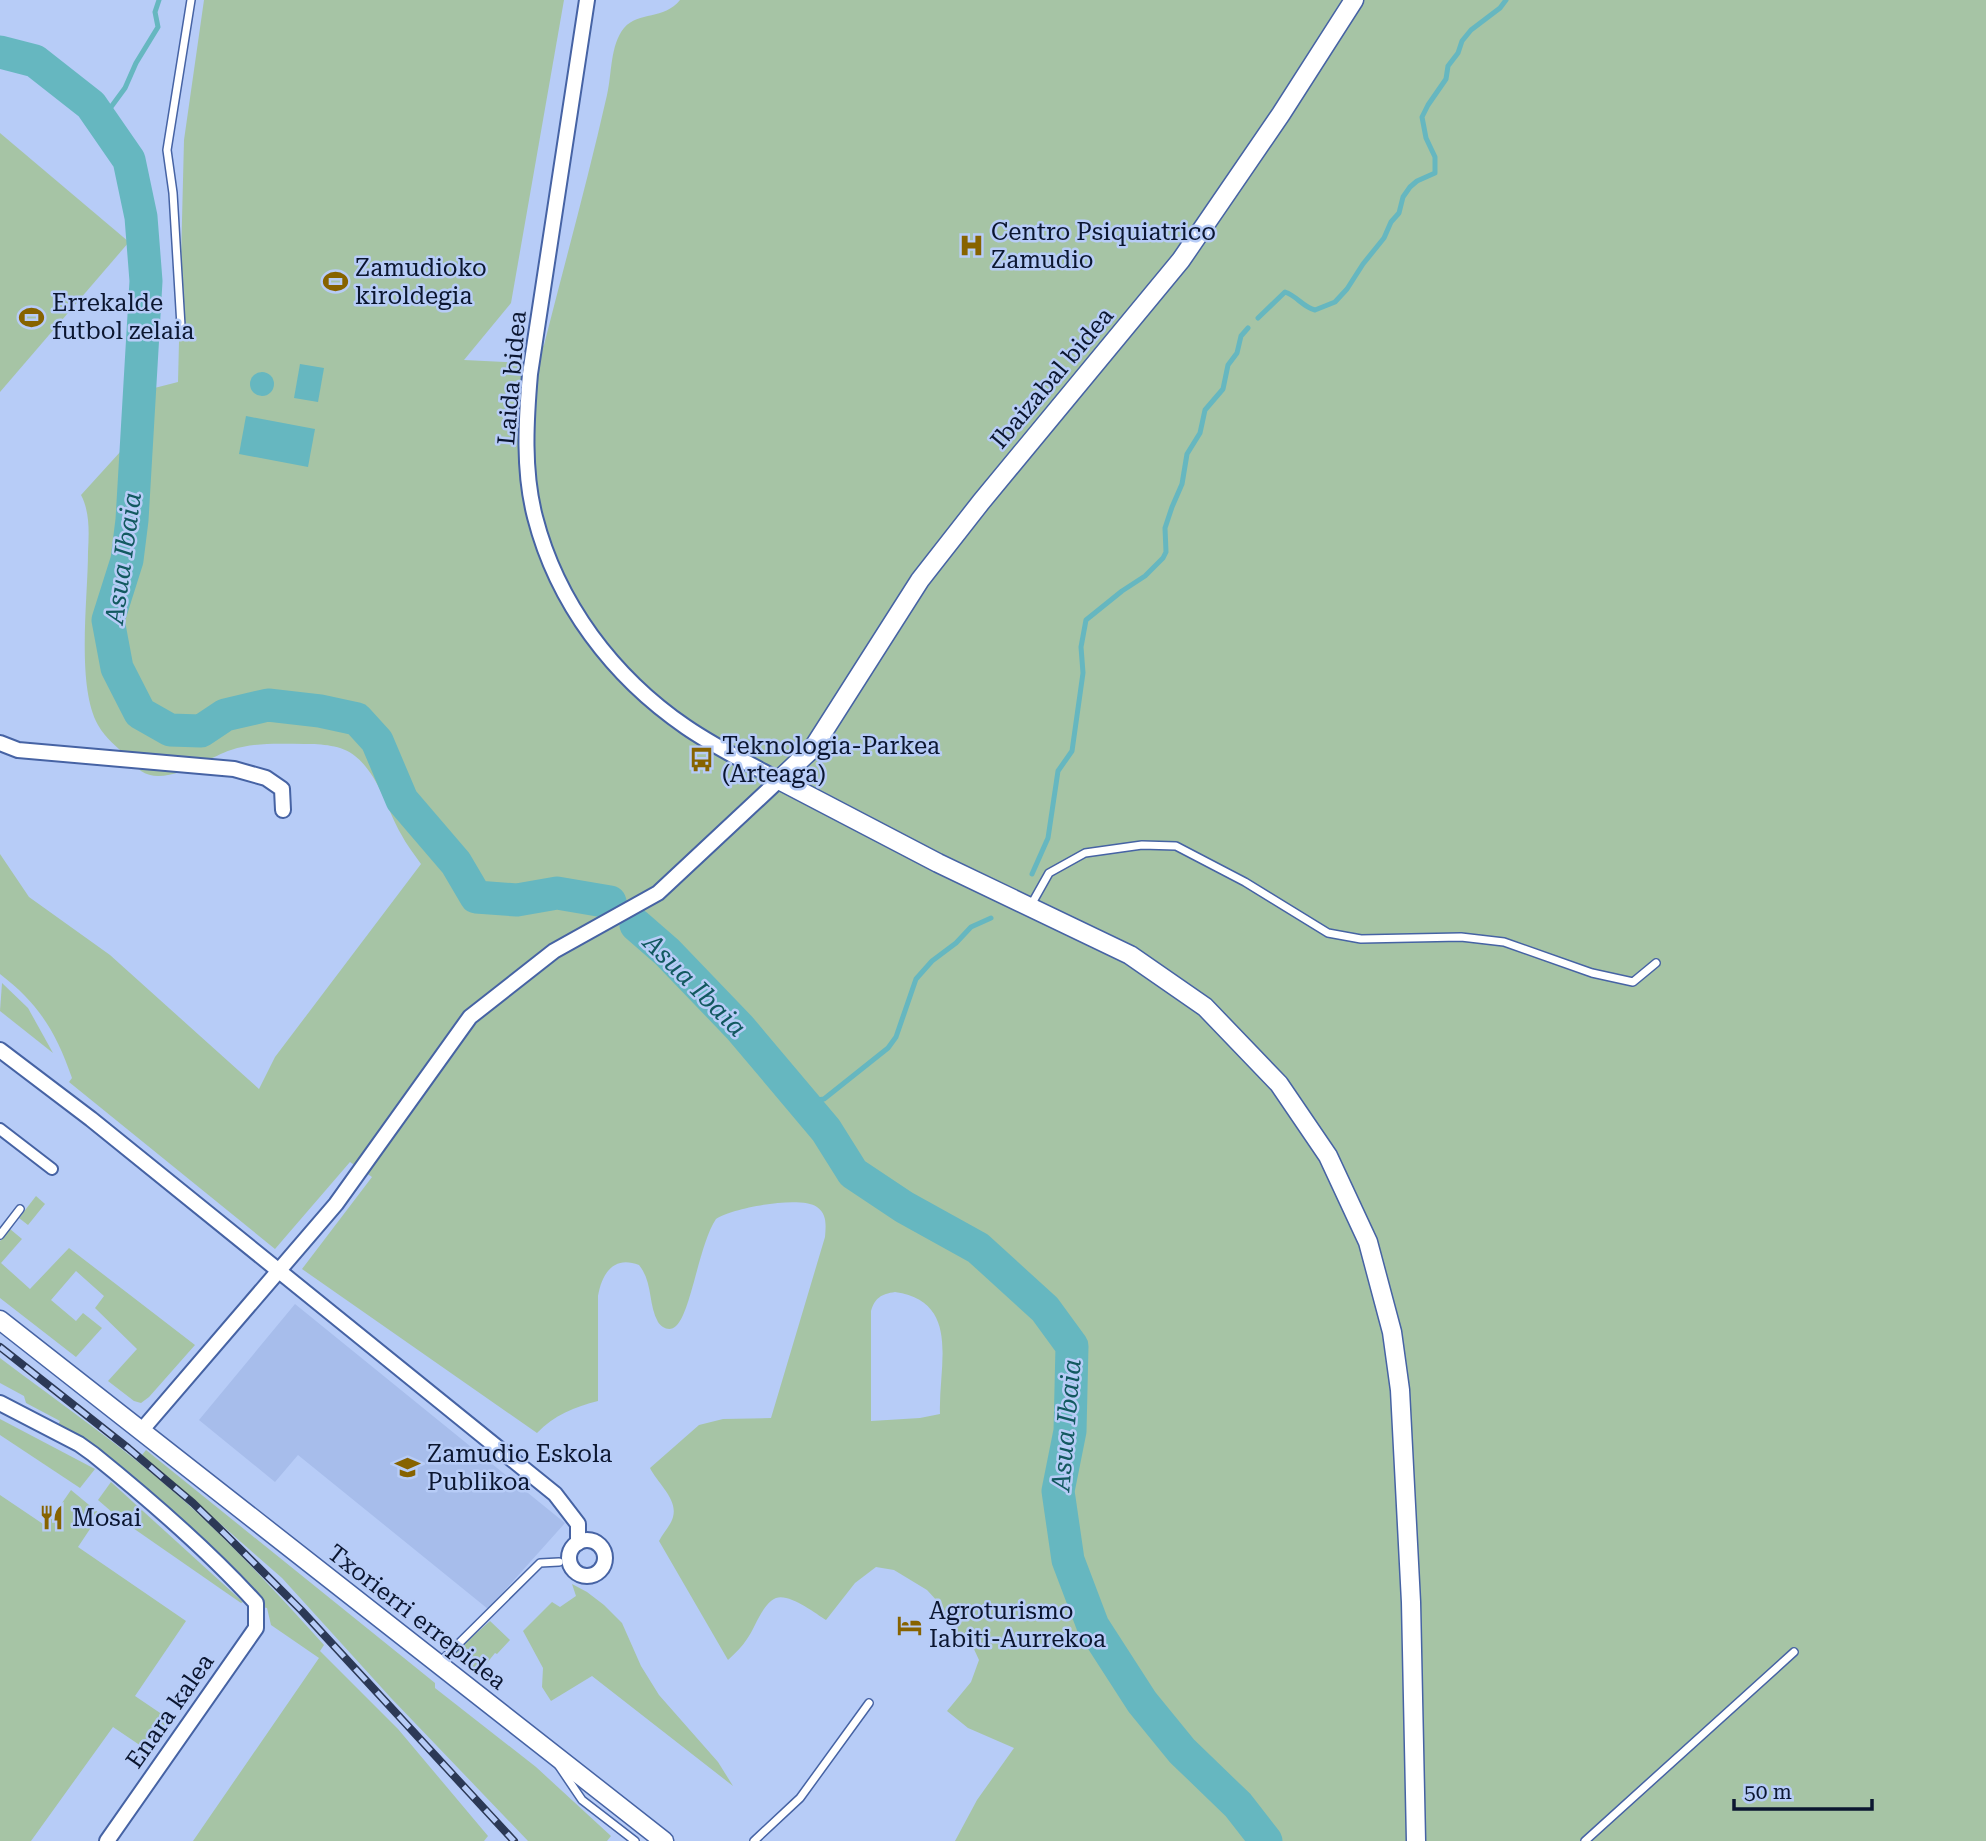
<svg xmlns="http://www.w3.org/2000/svg" width="1986" height="1841" font-family="'Roboto Serif',serif">
  <style>
    .built { fill: #a7bdeb }
    .green { fill: #a6c4a5; fill-rule: evenodd }
    .water { fill: #66b7c0 }
    .lines { fill: none; stroke-linecap: round; stroke-linejoin: round }
    .stream { stroke: #66b7c0; stroke-width: 5 }
    .river { stroke: #66b7c0; stroke-width: 33 }
    .service-casing { stroke: #4663a4; stroke-width: 10 }
    .pedestrian-casing { stroke: #4663a4; stroke-width: 14 }
    .minor-casing { stroke: #4663a4; stroke-width: 18 }
    .tertiary-casing { stroke: #4663a4; stroke-width: 21 }
    .service { stroke: #fff; stroke-width: 7 }
    .pedestrian { stroke: #fff; stroke-width: 10 }
    .minor { stroke: #fff; stroke-width: 14 }
    .tertiary { stroke: #fff; stroke-width: 18 }
    .rail-casing { stroke: #2c3956; stroke-width: 8 }
    .rail { stroke: #b7ccf7; stroke-width: 5; stroke-dasharray: 16; stroke-linecap: butt }
    .labels { text-anchor: middle; dominant-baseline: central; stroke-width: 5; stroke-linejoin: round; paint-order: stroke }
    .poi-label { font-size: 24px; fill: #0b1630; stroke: #b7ccf7; text-anchor: start }
    .street-label { font-size: 24px; fill: #0b1630; stroke: #b7ccf7 }
    .water-label { font-size: 26px; font-style: italic; fill: #12595f; stroke: #b7ccf7 }
  </style>
  <rect width="100%" height="100%" fill="#b7ccf7"/>
  <polygon class="built" points="295,1304 565,1523 488,1609 298,1455 275,1482 199,1420"/>
  <g class="green">
    <path d="M204,0H564L511,303L464,360L526,363L544,345C565,262 588,179 607,95C612,74 610,45 624,28C639,11 664,20 680,0H1986V1841H955L977,1800L1014,1748L968,1728L947,1711L971,1682L979,1660L973,1647L949,1628L939,1603L927,1590L894,1570L876,1567L855,1583L826,1620C815,1613 789,1593 776,1598C762,1604 755,1628 747,1639C742,1647 735,1653 728,1660L659,1541C663,1533 671,1525 673,1517C678,1499 658,1484 650,1468L699,1425L723,1419L771,1418L825,1237C826,1225 827,1214 817,1207C800,1195 732,1208 716,1219C699,1244 691,1313 676,1326C670,1332 662,1328 658,1322C648,1304 653,1282 639,1265C614,1255 602,1273 598,1296V1401C575,1407 554,1415 537,1433L302,1269L372,1177L350,1162L275,1249L69,1082L72,1078C56,1032 39,1004 0,974V854L29,897L110,955L259,1089L275,1057L421,864C414,854 406,844 401,834C387,809 378,774 355,756C342,745 321,744 305,744C280,744 255,742 231,750C209,757 165,788 141,771C136,767 132,761 127,756C116,746 106,739 98,725C76,686 88,598 88,552C89,533 90,512 81,495L121,451L127,429L131,394L178,382L184,140ZM895,1292C962,1302 938,1366 940,1414L920,1418L871,1421V1311C875,1298 881,1294 895,1292Z"/>
    <polygon points="0,133 129,242 0,392"/>
    <polygon points="2,983 28,1008 53,1053 0,1011"/>
    <polygon points="36,1196 45,1204 28,1225 19,1218"/>
    <polygon points="10,1229 22,1239 1,1263 30,1289 69,1248 195,1345 149,1397 141,1403 134,1401 108,1381 137,1349 95,1308 104,1296 76,1271 51,1300 76,1321 83,1313 102,1328 76,1357 0,1298 0,1241"/>
    <path d="M0,1358C61,1404 125,1448 182,1499C232,1544 278,1594 324,1645L320,1651L398,1729L488,1836L484,1841H193L319,1658L271,1625L267,1608L262,1607L57,1427L60,1421L26,1403L24,1396L0,1383Z"/>
    <polygon points="0,1419 95,1469 80,1488 0,1435"/>
    <polygon points="146,1450 435,1683 435,1688 536,1767 611,1836 607,1841 528,1841 391,1698 282,1578 142,1455"/>
    <polygon points="111,1482 243,1602 241,1603 120,1519 98,1500"/>
    <polygon points="71,1490 100,1514 78,1547 186,1621 135,1696 169,1719 147,1750 113,1727 31,1841 0,1841 0,1495 46,1526"/>
    <polygon points="572,1584 587,1592 604,1605 622,1623 641,1666 659,1695 718,1762 733,1786 592,1676 551,1701 542,1687 543,1668 523,1631 552,1602 560,1607 576,1596"/>
    <polygon points="490,1621 510,1640 497,1654 495,1653 478,1674 454,1653"/>
  </g>
  <g class="water">
    <polygon points="300,364 324,368 318,402 294,398"/>
    <circle cx="262" cy="384" r="12"/>
    <polygon points="246,416 315,429 308,467 239,454"/>
  </g>
  <g class="lines">
    <g class="stream">
      <polyline points="91,105 111,107 125,88 136,63 158,27 155,12 159,0"/>
      <path d="M1258,318L1285,292C1297,296 1303,307 1315,310L1335,302L1347,289L1363,264L1384,238L1391,222L1399,213L1403,197L1410,187L1417,181L1435,173V157L1426,138L1422,117L1428,105L1446,79L1448,66L1458,53L1462,41L1471,30L1500,8L1506,0"/>
      <polyline points="1032,874 1048,838 1058,771 1072,751 1083,673 1081,647 1086,620 1122,591 1145,576 1163,558 1166,552 1165,528 1172,507 1182,484 1187,454 1200,433 1205,410 1223,389 1228,365 1237,353 1241,336 1248,328"/>
      <polyline points="797,1098 817,1100 824,1099 888,1048 896,1037 916,979 932,961 956,943 971,927 991,918"/>
    </g>
    <g class="river">
      <polyline points="0,52 35,61 91,105 129,160 141,217 146,281 132,520 127,560 108,620 117,668 140,713 170,730 201,731 225,715 268,705 320,711 357,719 377,741 402,800 456,863 476,897 517,900 557,893 610,902"/>
      <polyline points="636,925 667,952 740,1028 826,1130 853,1173 904,1207 978,1248 1045,1309 1072,1346 1070,1431 1058,1491 1068,1560 1093,1626 1142,1702 1182,1751 1238,1805 1266,1841"/>
    </g>
    <defs>
      <g id="service">
        <polyline points="181,326 173,193 167,150 191,0"/>
        <polyline points="1031,905 1049,873 1085,853 1142,845 1176,846 1245,882 1328,933 1361,939 1461,937 1504,942 1592,973 1633,982 1656,963"/>
        <polyline points="0,1235 20,1209"/>
        <polyline points="438,1664 540,1563 559,1562"/>
        <polyline points="559,1766 582,1800 635,1841"/>
        <polyline points="754,1841 800,1798 869,1703"/>
        <polyline points="1585,1841 1794,1652"/>
      </g>
      <polyline id="pedestrian" points="0,1129 52,1169"/>
      <g id="minor">
        <polyline points="0,743 18,750 234,769 266,778 282,789 283,810"/>
        <polyline points="0,1050 91,1119 555,1494 578,1524 578,1543"/>
        <path d="M0,1403L79,1444L93,1454C150,1500 207,1549 256,1603V1628L107,1841"/>
        <path d="M141,1431L336,1204L470,1017L554,951L658,893L779,780C748,763 715,747 686,727C613,677 557,603 535,517C523,471 526,421 530,374L587,0"/>
        <circle cx="587" cy="1558" r="18"/>
      </g>
      <g id="tertiary">
        <polyline points="1354,0 1281,114 1181,260 981,502 920,580 813,748 779,780 938,863 1130,955 1205,1007 1279,1084 1328,1156 1368,1242 1392,1332 1400,1390 1411,1602 1416,1841"/>
        <polyline points="0,1320 664,1841"/>
      </g>
    </defs>
    <use href="#service" class="service-casing"/>
    <use href="#pedestrian" class="pedestrian-casing"/>
    <use href="#minor" class="minor-casing"/>
    <use href="#tertiary" class="tertiary-casing"/>
    <use href="#service" class="service"/>
    <use href="#pedestrian" class="pedestrian"/>
    <use href="#minor" class="minor"/>
    <use href="#tertiary" class="tertiary"/>
    <defs>
      <polyline id="rail" points="0,1347 128,1448 193,1503 227,1536 301,1610 514,1841"/>
    </defs>
    <use href="#rail" class="rail-casing"/>
    <use href="#rail" class="rail"/>
  </g>
  <defs>
    <symbol id="hospital-bare" viewBox="-9 -9 18 18"><path d="M-5-5h3v3.5h4V-5h3V5h-3V1.5h-4V5h-3Z" fill="#876300" stroke="#b7ccf7" stroke-width="2.5" paint-order="stroke"/></symbol>
    <symbol id="stadium-bare" viewBox="-9 -9 18 18"><path d="M0-5a6.5 5 0 1 0 0 10a6.5 5 0 1 0 0-10ZM-3.5-1.8h7v3.6h-7Z" fill="#876300" stroke="#b7ccf7" stroke-width="2.5" paint-order="stroke"/></symbol>
    <symbol id="bus-bare" viewBox="-9 -9 18 18"><path d="M-5-6H5V4H4V6H2V4H-2V6H-4V4H-5ZM-3.5-4V0h7V-4ZM-3.5 1.2v1.5H-2V1.2ZM2 1.2v1.5H3.5V1.2Z" fill="#876300" stroke="#b7ccf7" stroke-width="2.5" paint-order="stroke"/></symbol>
    <symbol id="school-bare" viewBox="-9 -9 18 18"><path d="M0-5L7-2L0 1L-7-2ZM-4 1L0 2.5L4 1V4Q0 6-4 4Z" fill="#876300" stroke="#b7ccf7" stroke-width="2.5" paint-order="stroke"/></symbol>
    <symbol id="restaurant-bare" viewBox="-9 -9 18 18"><path d="M-5-6h1v4h1v-4h1v4h1v-4h1v5L-1.5 .5V6h-2V.5L-5-1ZM5-6V6H3V1.5H1.5Q1.5-4 5-6Z" fill="#876300" stroke="#b7ccf7" stroke-width="2.5" paint-order="stroke"/></symbol>
    <symbol id="hotel-bare" viewBox="-9 -9 18 18"><path d="M-6-4.5h1.5V1H6V5H4.5V3h-9V5H-6ZM-4 0a1.8 1.8 0 1 1 3.6 0ZM.5 0V-2.5h3Q6-2.5 6 0Z" fill="#876300" stroke="#b7ccf7" stroke-width="2.5" paint-order="stroke"/></symbol>
  </defs>
  <g fill-rule="evenodd">
    <use href="#hospital-bare" x="954" y="228" width="35" height="35"/>
    <use href="#stadium-bare" x="318" y="264" width="35" height="35"/>
    <use href="#stadium-bare" x="14" y="300" width="35" height="35"/>
    <use href="#bus-bare" x="684" y="742" width="35" height="35"/>
    <use href="#school-bare" x="390" y="1450" width="35" height="35"/>
    <use href="#restaurant-bare" x="34" y="1500" width="35" height="35"/>
    <use href="#hotel-bare" x="892" y="1608" width="35" height="35"/>
  </g>
  <g class="labels">
    <g class="poi-label">
      <text x="991" y="232">Centro Psiquiatrico<tspan x="991" dy="28">Zamudio</tspan></text>
      <text x="355" y="268">Zamudioko<tspan x="355" dy="28">kiroldegia</tspan></text>
      <text x="52" y="303">Errekalde<tspan x="52" dy="28">futbol zelaia</tspan></text>
      <text x="722" y="746">Teknologia-Parkea<tspan x="722" dy="28">(Arteaga)</tspan></text>
      <text x="427" y="1454">Zamudio Eskola<tspan x="427" dy="28">Publikoa</tspan></text>
      <text x="72" y="1518">Mosai</text>
      <text x="929" y="1611">Agroturismo<tspan x="929" dy="28">Iabiti-Aurrekoa</tspan></text>
    </g>
    <g class="street-label">
      <text transform="translate(512 378) rotate(-85)">Laida bidea</text>
      <text transform="translate(1052 378) rotate(-50)">Ibaizabal bidea</text>
      <text transform="translate(417 1617) rotate(38)">Txorierri errepidea</text>
      <text transform="translate(170 1711) rotate(-55)">Enara kalea</text>
    </g>
    <g class="water-label">
      <text transform="translate(123 558) rotate(-82)">Asua Ibaia</text>
      <text transform="translate(695 985) rotate(45)">Asua Ibaia</text>
      <text transform="translate(1066 1425) rotate(-85)">Asua Ibaia</text>
    </g>
  </g>
  <path d="M1734 1799v10h138v-10" fill="none" stroke="#0b1630" stroke-width="3.5"/>
  <text x="1744" y="1799" font-size="21" fill="#0b1630" stroke="#b7ccf7" stroke-width="5" paint-order="stroke">50 m</text>
</svg>
